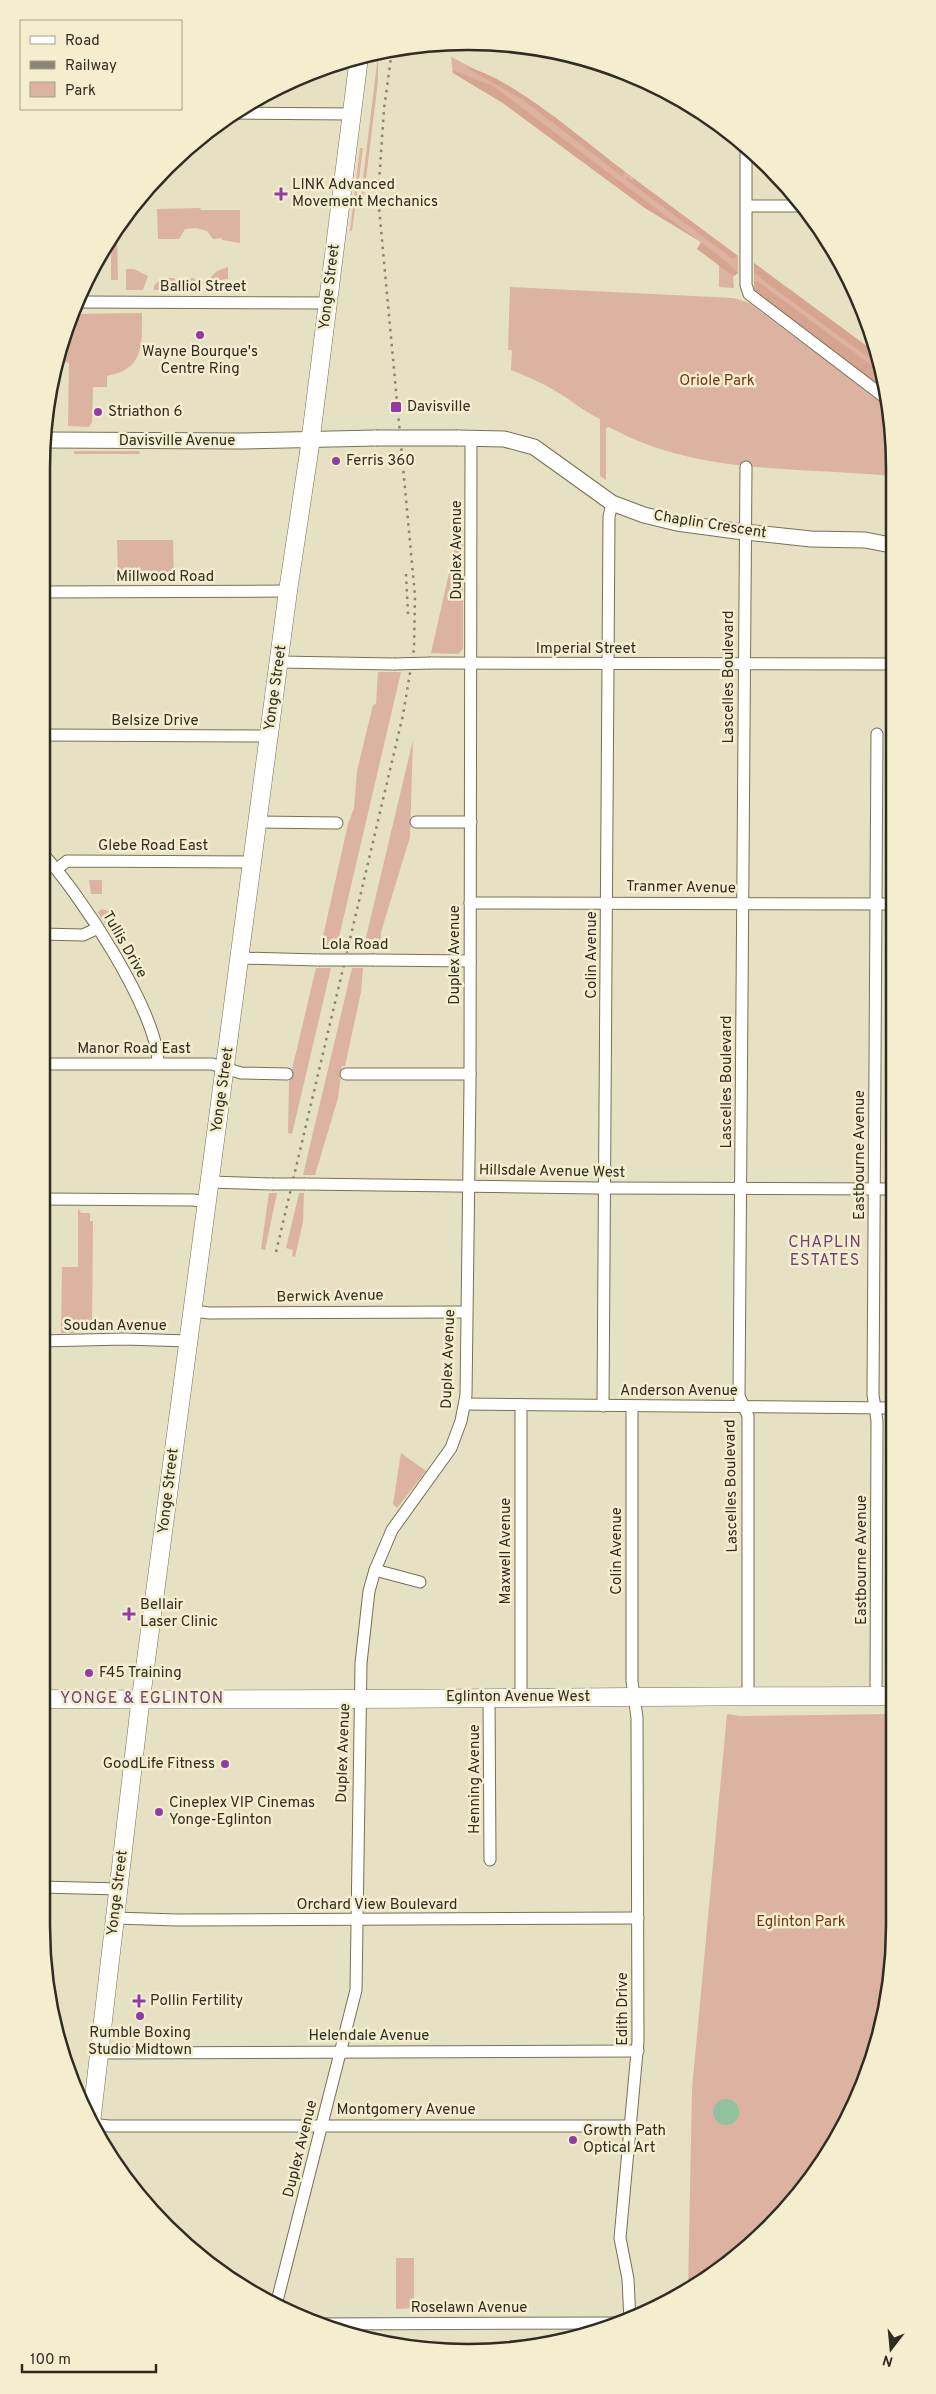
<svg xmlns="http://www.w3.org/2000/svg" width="936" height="2394" font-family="Overpass,sans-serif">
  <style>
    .green { fill: #dcb2a1 }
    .forest { fill: #d7a48f }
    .water { fill: #93c1a0 }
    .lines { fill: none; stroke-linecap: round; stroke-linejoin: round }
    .street-casing { stroke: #767155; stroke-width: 13 }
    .secondary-casing { stroke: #767155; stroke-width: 17 }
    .primary-casing { stroke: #767155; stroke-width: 19 }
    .street { stroke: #fff; stroke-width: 11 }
    .secondary { stroke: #fff; stroke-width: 15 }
    .primary { stroke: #fff; stroke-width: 18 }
    .rail { stroke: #898570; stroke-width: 2.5; stroke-dasharray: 2.5 5; stroke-linecap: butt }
    .street-bridge-casing { stroke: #767155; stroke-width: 13; stroke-linecap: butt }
    .secondary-bridge-casing { stroke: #767155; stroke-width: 17; stroke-linecap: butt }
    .street-bridge { stroke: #fff; stroke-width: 11 }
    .secondary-bridge { stroke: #fff; stroke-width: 15 }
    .poi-dot { fill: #923aa6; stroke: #f4eecf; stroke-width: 2 }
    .labels { text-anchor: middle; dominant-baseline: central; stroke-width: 5; stroke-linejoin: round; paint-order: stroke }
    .poi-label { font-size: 15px; fill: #2f2c21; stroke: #f4eecf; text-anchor: start }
    .street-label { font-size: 15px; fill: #2f2c21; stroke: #f4eecf }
    .park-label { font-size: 15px; fill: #723316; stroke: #f4eecf }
    .neighbourhood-label { font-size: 16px; letter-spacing: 1px; fill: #6f437a; stroke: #f4eecf }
    .rim { fill: none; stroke: #2f2c21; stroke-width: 2.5 }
  </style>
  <rect width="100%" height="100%" fill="#e6e1c2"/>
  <g class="green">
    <polygon points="378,55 378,81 363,203 360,203"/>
    <polygon points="451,57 508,86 529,100 738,256 738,273 733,277 734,288 719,287 719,265 697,249 701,242 645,208 503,103 453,73"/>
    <polygon points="360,148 363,148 352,231 350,231"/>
    <polygon points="200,208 201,210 240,210 240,243 222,240 222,238 213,239 207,231 196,228 185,229 179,239 158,239 157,209"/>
    <polygon points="114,233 114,236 117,236 118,280 111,280 111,239"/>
    <polygon points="754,263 872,350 884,390 754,290"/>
    <polygon points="228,267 228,279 214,281 214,284 219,284 219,286 227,286 226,290 212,290 209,279 217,271"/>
    <polygon points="126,269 134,269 148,276 143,290 126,290"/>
    <polygon points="161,278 174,278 176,281 193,278 201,286 202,290 154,290 154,286"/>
    <path d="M510,287L734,298L749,303L890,408L891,476C797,467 695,475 609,427L606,428V480L600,476V419C583,411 570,399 554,390C540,382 526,376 511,370L512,350H508Z"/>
    <path d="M142,313C142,346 144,369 107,376V387H93L92,422L89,427L68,426L69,363L59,360L60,354H57L72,314Z"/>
    <polygon points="74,451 139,451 140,454 74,454"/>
    <polygon points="457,538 463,540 463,649 458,654 431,653"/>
    <polygon points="117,540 173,540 174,576 118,576"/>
    <polygon points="378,672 401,672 336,950 320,950 348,824 354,808 357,771 373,705 376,704"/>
    <polygon points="413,740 410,837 381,932 380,950 363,950"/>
    <polygon points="89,880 102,880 102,894 91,894"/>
    <polygon points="102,909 109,911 122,946 118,946 98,912"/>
    <polygon points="316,968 331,968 292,1134 288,1133 289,1082"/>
    <polygon points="352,968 363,968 361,992 345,1066 342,1066 338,1098 315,1175 303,1175"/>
    <polygon points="269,1193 277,1193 265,1250 261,1249"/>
    <polygon points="299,1193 304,1193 303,1222 295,1257 292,1256 293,1250 286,1248"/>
    <polygon points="78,1208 81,1213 90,1213 90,1221 93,1221 92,1328 74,1333 61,1333 62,1267 78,1267"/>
    <polygon points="401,1453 426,1471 397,1508 393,1504"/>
    <polygon points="727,1714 740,1716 894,1714 895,1926 880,2037 851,2115 807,2186 705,2281 688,2290 692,2089"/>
    <polygon points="396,2258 414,2258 414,2308 396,2309"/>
  </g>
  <g class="forest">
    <path d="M465,67C508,74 588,144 625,172L622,176L522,99Z"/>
    <polygon points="452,70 493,86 727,262 738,273 733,276 697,249 701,242 645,208 503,103 453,73"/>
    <polygon points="627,177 632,181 634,179 738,256 733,259 634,185 626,179"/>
    <polygon points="754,263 872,350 876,363 764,281 754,272"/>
    <polygon points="757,281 878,370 884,390 755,293 754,282"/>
  </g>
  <circle class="water" cx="726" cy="2112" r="13"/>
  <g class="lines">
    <defs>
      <g id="street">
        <polyline points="234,113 351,114"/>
        <polyline points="746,149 746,285 749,294 887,399"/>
        <polyline points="747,206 802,206"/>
        <polyline points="77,302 328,303"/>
        <polyline points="746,467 739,1396 748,1416 748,1696"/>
        <polyline points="41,592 288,591"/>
        <polyline points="279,662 394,664"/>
        <polyline points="431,663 892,664"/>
        <polyline points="41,735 269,736"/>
        <polyline points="259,822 337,823"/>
        <polyline points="416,822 471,822"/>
        <path d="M41,852C78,890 158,1012 158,1063"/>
        <polyline points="57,869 67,861 253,862"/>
        <polyline points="470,903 892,904"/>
        <polyline points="41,934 83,935 98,928"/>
        <polyline points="240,958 319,960"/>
        <polyline points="374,960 470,961"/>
        <polyline points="41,1064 212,1064 241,1073 287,1074"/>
        <polyline points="346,1074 470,1074"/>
        <polyline points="211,1182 272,1184"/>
        <polyline points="305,1184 596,1188 893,1189"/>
        <polyline points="41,1199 193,1200 208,1202"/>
        <polyline points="194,1311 209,1313 466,1312"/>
        <polyline points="41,1341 124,1339 189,1341"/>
        <polyline points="465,1404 893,1408"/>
        <polyline points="603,1406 609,517 612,503"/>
        <polyline points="375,1570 420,1582"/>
        <polyline points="876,1696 877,1421 873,1395 877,734"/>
        <polyline points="489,1697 490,1860"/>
        <polyline points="521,1697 521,1405"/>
        <polyline points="41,1887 119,1889"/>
        <polyline points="115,1918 177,1920 638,1918"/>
        <polyline points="100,2053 638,2051"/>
        <polyline points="91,2124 109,2126 632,2126"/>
        <polyline points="276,2305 356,1990 361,1663 369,1591 375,1570 392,1530 451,1448 461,1421 466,1395 470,1083 471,438"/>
        <polyline points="630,2321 628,2279 620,2238 638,2041 637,1718 632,1681 632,1407"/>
        <polyline points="317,2324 622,2323"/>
      </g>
      <g id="secondary">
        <polyline points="458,438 504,439 534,447 612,503 644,515 677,523 736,531 811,539 865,540 891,545"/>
        <polyline points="45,440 242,441 376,438"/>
      </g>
      <g id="primary">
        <path d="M41,1699C326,1701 610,1696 894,1696"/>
        <polyline points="91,2123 139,1713 288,591 309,452 359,57"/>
      </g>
    </defs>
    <use href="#street" class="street-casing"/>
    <use href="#secondary" class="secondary-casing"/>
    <use href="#primary" class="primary-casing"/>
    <use href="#street" class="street"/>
    <use href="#secondary" class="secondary"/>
    <use href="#primary" class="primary"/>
    <g class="rail">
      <polyline points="406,574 408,614"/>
      <polyline points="276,1252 403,715 414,649 415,596 378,197 384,109 392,50"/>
    </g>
    <defs>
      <g id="street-bridge">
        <polyline points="394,664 431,663"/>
        <polyline points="319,960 374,960"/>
        <polyline points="272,1184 305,1184"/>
      </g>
      <polyline id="secondary-bridge" points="376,438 458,438"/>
    </defs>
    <use href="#street-bridge" class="street-bridge-casing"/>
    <use href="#secondary-bridge" class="secondary-bridge-casing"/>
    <use href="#street-bridge" class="street-bridge"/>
    <use href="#secondary-bridge" class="secondary-bridge"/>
  </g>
  <g class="poi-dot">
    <path d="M278.5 186.5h5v5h5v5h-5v5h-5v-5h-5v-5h5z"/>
    <circle cx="200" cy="335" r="5"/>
    <rect x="390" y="401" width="12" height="12" rx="2.5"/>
    <circle cx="98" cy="412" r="5"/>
    <circle cx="336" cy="461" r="5"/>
    <path d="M126.5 1606.5h5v5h5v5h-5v5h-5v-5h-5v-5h5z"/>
    <circle cx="89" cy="1673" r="5"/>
    <circle cx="225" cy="1764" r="5"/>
    <circle cx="159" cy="1812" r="5"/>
    <path d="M136.5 1993.5h5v5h5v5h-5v5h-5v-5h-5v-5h5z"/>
    <circle cx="140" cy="2016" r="5"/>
    <circle cx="573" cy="2140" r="5"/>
  </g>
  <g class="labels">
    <g class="poi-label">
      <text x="292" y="185">LINK Advanced<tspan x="292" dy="17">Movement Mechanics</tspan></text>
      <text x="200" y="352" text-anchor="middle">Wayne Bourque's<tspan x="200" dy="17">Centre Ring</tspan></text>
      <text x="407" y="407">Davisville</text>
      <text x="108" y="412">Striathon 6</text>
      <text x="346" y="461">Ferris 360</text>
      <text x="140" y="1605">Bellair<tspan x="140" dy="17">Laser Clinic</tspan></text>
      <text x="99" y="1673">F45 Training</text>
      <text x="215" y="1764" text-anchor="end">GoodLife Fitness</text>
      <text x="169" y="1803">Cineplex VIP Cinemas<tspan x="169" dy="17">Yonge-Eglinton</tspan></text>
      <text x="150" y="2001">Pollin Fertility</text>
      <text x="140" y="2033" text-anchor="middle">Rumble Boxing<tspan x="140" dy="17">Studio Midtown</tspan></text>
      <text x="583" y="2131">Growth Path<tspan x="583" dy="17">Optical Art</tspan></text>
    </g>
    <g class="street-label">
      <text x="203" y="287">Balliol Street</text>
      <text transform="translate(330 287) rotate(-83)">Yonge Street</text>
      <text x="177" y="441">Davisville Avenue</text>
      <text transform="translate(710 525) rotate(9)">Chaplin Crescent</text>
      <text transform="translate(457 550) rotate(-90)">Duplex Avenue</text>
      <text x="165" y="577">Millwood Road</text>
      <text x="586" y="649">Imperial Street</text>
      <text transform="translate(729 677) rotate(-90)">Lascelles Boulevard</text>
      <text transform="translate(276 688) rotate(-82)">Yonge Street</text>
      <text x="155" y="721">Belsize Drive</text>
      <text x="153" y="846">Glebe Road East</text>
      <text transform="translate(681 888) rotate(1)">Tranmer Avenue</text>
      <text transform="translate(124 945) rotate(60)">Tullis Drive</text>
      <text x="355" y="945">Lola Road</text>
      <text transform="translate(455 955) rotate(-90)">Duplex Avenue</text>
      <text transform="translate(592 955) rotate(-90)">Colin Avenue</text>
      <text x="134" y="1049">Manor Road East</text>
      <text transform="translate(727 1082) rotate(-90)">Lascelles Boulevard</text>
      <text transform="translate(223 1090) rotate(-82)">Yonge Street</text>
      <text transform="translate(860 1155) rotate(-90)">Eastbourne Avenue</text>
      <text transform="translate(552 1172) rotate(1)">Hillsdale Avenue West</text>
      <text transform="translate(330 1297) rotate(-1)">Berwick Avenue</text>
      <text x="115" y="1326">Soudan Avenue</text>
      <text transform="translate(449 1359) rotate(-88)">Duplex Avenue</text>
      <text x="679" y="1391">Anderson Avenue</text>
      <text transform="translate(732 1486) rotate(-91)">Lascelles Boulevard</text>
      <text transform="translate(169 1491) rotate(-83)">Yonge Street</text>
      <text transform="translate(506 1551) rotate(-90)">Maxwell Avenue</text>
      <text transform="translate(617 1551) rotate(-90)">Colin Avenue</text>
      <text transform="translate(862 1560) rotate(-90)">Eastbourne Avenue</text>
      <text x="518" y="1697">Eglinton Avenue West</text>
      <text transform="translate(344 1753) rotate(-88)">Duplex Avenue</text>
      <text transform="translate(475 1779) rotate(-90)">Henning Avenue</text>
      <text transform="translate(118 1893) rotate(-83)">Yonge Street</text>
      <text x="377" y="1905">Orchard View Boulevard</text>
      <text transform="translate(623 2009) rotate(-90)">Edith Drive</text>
      <text x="369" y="2036">Helendale Avenue</text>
      <text x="406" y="2110">Montgomery Avenue</text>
      <text transform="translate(301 2149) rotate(-76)">Duplex Avenue</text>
      <text x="469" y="2308">Roselawn Avenue</text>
    </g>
    <g class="park-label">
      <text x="717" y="381">Oriole Park</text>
      <text x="801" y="1922">Eglinton Park</text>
    </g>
    <g class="neighbourhood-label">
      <text x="825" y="1243">CHAPLIN<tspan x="825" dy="18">ESTATES</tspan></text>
      <text x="142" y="1699">YONGE &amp; EGLINTON</text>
    </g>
  </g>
  <path d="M0 0H936V2394H0ZM468 50H468A418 418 0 0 1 886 468V1926A418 418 0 0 1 468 2344H468A418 418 0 0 1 50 1926V468A418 418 0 0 1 468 50Z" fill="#f4eecf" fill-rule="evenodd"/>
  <path class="rim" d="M468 50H468A418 418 0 0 1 886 468V1926A418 418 0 0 1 468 2344H468A418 418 0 0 1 50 1926V468A418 418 0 0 1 468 50Z"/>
  <rect x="20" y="20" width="162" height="90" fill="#f4eecf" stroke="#a5a089"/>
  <rect x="30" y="36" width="25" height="8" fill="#ffffff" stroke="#a5a089"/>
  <text x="65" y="45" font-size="15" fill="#2f2c21">Road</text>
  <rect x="30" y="61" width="25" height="8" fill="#898570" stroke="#a5a089"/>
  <text x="65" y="70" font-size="15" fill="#2f2c21">Railway</text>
  <rect x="30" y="82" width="25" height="15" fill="#dcb2a1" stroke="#a5a089"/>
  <text x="65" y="95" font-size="15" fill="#2f2c21">Park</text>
  <g transform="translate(891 2349) rotate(196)" stroke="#f4eecf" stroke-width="4" paint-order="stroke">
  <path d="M0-4L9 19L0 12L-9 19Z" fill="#2f2c21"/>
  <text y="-8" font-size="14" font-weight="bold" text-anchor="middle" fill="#2f2c21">N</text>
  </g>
  <path d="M22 2364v8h134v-8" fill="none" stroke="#2f2c21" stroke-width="2.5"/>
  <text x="30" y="2364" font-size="15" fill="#2f2c21" stroke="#f4eecf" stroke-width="4" paint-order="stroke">100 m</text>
</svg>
